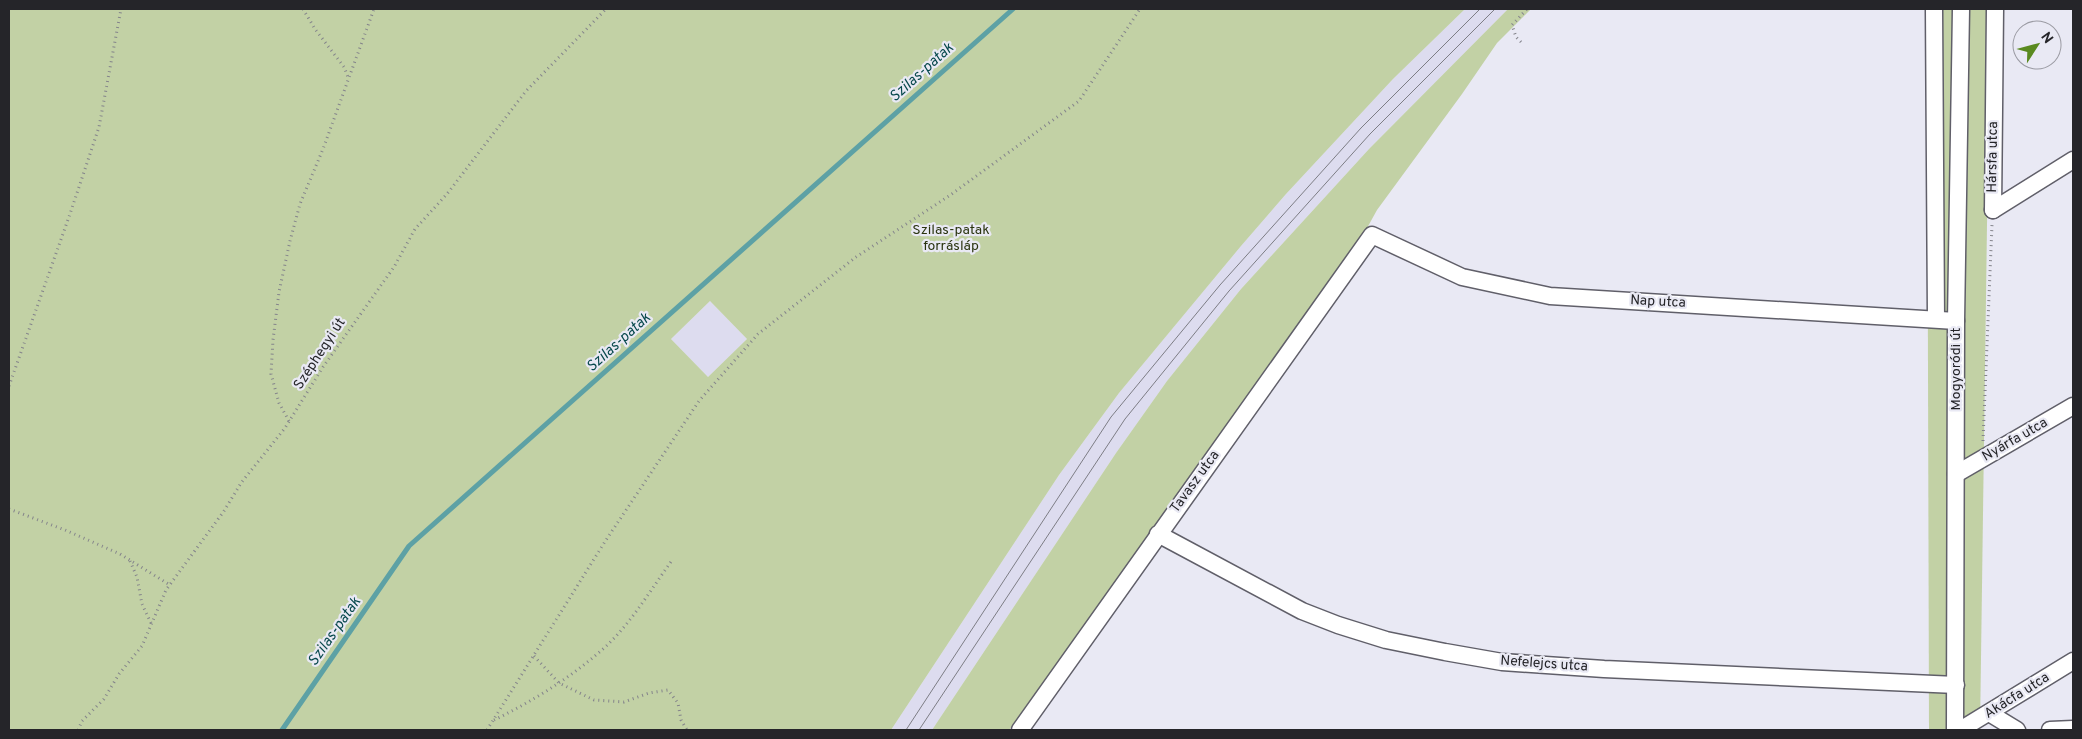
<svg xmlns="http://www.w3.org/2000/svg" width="2082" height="739" font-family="Overpass,sans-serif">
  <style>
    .built { fill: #dddcef }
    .green { fill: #c2d1a5; fill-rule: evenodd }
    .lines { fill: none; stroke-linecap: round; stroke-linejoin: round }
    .stream { stroke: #5da1a5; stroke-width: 5 }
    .minor-casing { stroke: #605f69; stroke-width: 19 }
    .path { stroke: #84848b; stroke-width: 3; stroke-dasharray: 1 4; stroke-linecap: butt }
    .minor { stroke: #fff; stroke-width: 16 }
    .tram { stroke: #7d7d85; stroke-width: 1 }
    .labels { text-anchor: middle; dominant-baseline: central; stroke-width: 4.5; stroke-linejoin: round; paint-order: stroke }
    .street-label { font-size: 14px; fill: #252529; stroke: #e9e9f4 }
    .park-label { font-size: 14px; fill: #2a340f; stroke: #e9e9f4 }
    .water-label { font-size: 15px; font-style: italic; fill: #07484c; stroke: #e9e9f4 }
  </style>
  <rect width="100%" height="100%" fill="#e9e9f4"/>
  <g class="built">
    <polygon points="1465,9 1508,9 1369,149 1241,289 1167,381 1116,453 932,730 891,730 1059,475 1119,393 1241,246 1286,194 1393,79"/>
    <polygon points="710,301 747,339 708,377 671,339"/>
  </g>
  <g class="green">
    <path d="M9,9H1465L1393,79L1286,194L1241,246L1119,393L1059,475L891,730H9ZM710,301L747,339L708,377L671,339Z"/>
    <polygon points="1508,9 1531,9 1497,43 1462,94 1377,210 1361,239 1009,730 932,730 1116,453 1167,381 1241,289 1369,149"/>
    <polygon points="1927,9 1990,9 1980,730 1929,730"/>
  </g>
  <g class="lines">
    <polyline class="stream" points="282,730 409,546 1013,9"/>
    <defs>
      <g id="minor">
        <polyline points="1934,9 1936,319"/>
        <polyline points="1993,210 1995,9"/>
        <polyline points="1993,210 2073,160"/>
        <polyline points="1956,474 2073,406"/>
        <polyline points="1158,534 1302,611 1338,625 1386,640 1445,652 1502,662 1604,669 1956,685"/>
        <polyline points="1989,713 2017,730"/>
        <polyline points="1020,730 1372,235 1462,277 1550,296 1956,321"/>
        <polyline points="1955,730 1956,321 1961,9"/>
        <polyline points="1960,730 2073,661"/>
        <polyline points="2050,730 2073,729"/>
      </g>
    </defs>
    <use href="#minor" class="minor-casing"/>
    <g class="path">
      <polyline points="303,9 315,29 344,67 348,77"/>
      <polyline points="1521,42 1516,37 1512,25 1527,9"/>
      <polyline points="9,386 70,214 99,127 121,9"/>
      <polyline points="289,421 279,403 271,374 273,340 279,292 290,241 300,204 323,149 374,9"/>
      <polyline points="1983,441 1992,225"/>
      <polyline points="9,509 65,530 120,554 170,585"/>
      <polyline points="130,561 137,577 142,604 151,623"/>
      <polyline points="534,656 559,683 594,700 624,702 649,693 668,690 678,703 681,720 687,730"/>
      <path d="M494,720C533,701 570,678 603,649C631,624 651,589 673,559"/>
      <polyline points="78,730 82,721 104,699 119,674 142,646 166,590 224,511 241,483 285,428 323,367 394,267 415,229 447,194 526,91 606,9"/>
      <polyline points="487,730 606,540 699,401 758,334 856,257 949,196 1079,101 1140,9"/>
    </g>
    <use href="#minor" class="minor"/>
    <g class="tram">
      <polyline points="906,730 1111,417 1220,285 1361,128 1480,9"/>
      <polyline points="919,730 1125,419 1229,291 1370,134 1495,9"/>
    </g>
  </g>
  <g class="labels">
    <g class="street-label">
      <text transform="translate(1993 157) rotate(-89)">Hársfa utca</text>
      <text transform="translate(1658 302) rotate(3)">Nap utca</text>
      <text transform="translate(320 354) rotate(-57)">Széphegyi út</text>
      <text transform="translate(1956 369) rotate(-90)">Mogyoródi út</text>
      <text transform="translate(2015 440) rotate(-30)">Nyárfa utca</text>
      <text transform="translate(1195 482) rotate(-54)">Tavasz utca</text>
      <text transform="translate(1544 664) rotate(4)">Nefelejcs utca</text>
      <text transform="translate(2017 696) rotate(-32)">Akácfa utca</text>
    </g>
    <g class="park-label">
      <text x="951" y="230">Szilas-patak<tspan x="951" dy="16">forrásláp</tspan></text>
    </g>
    <g class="water-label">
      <text transform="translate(922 73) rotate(-42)">Szilas-patak</text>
      <text transform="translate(619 343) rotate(-42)">Szilas-patak</text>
      <text transform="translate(335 632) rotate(-55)">Szilas-patak</text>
    </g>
  </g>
  <rect width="2082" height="739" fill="none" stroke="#252529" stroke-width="20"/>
  <g transform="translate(2037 45) rotate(54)"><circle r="24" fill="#e9e9f4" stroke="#9b9ba3"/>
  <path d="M0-4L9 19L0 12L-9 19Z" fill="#5a8a1f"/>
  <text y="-8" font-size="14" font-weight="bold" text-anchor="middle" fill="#252529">N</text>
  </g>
</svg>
